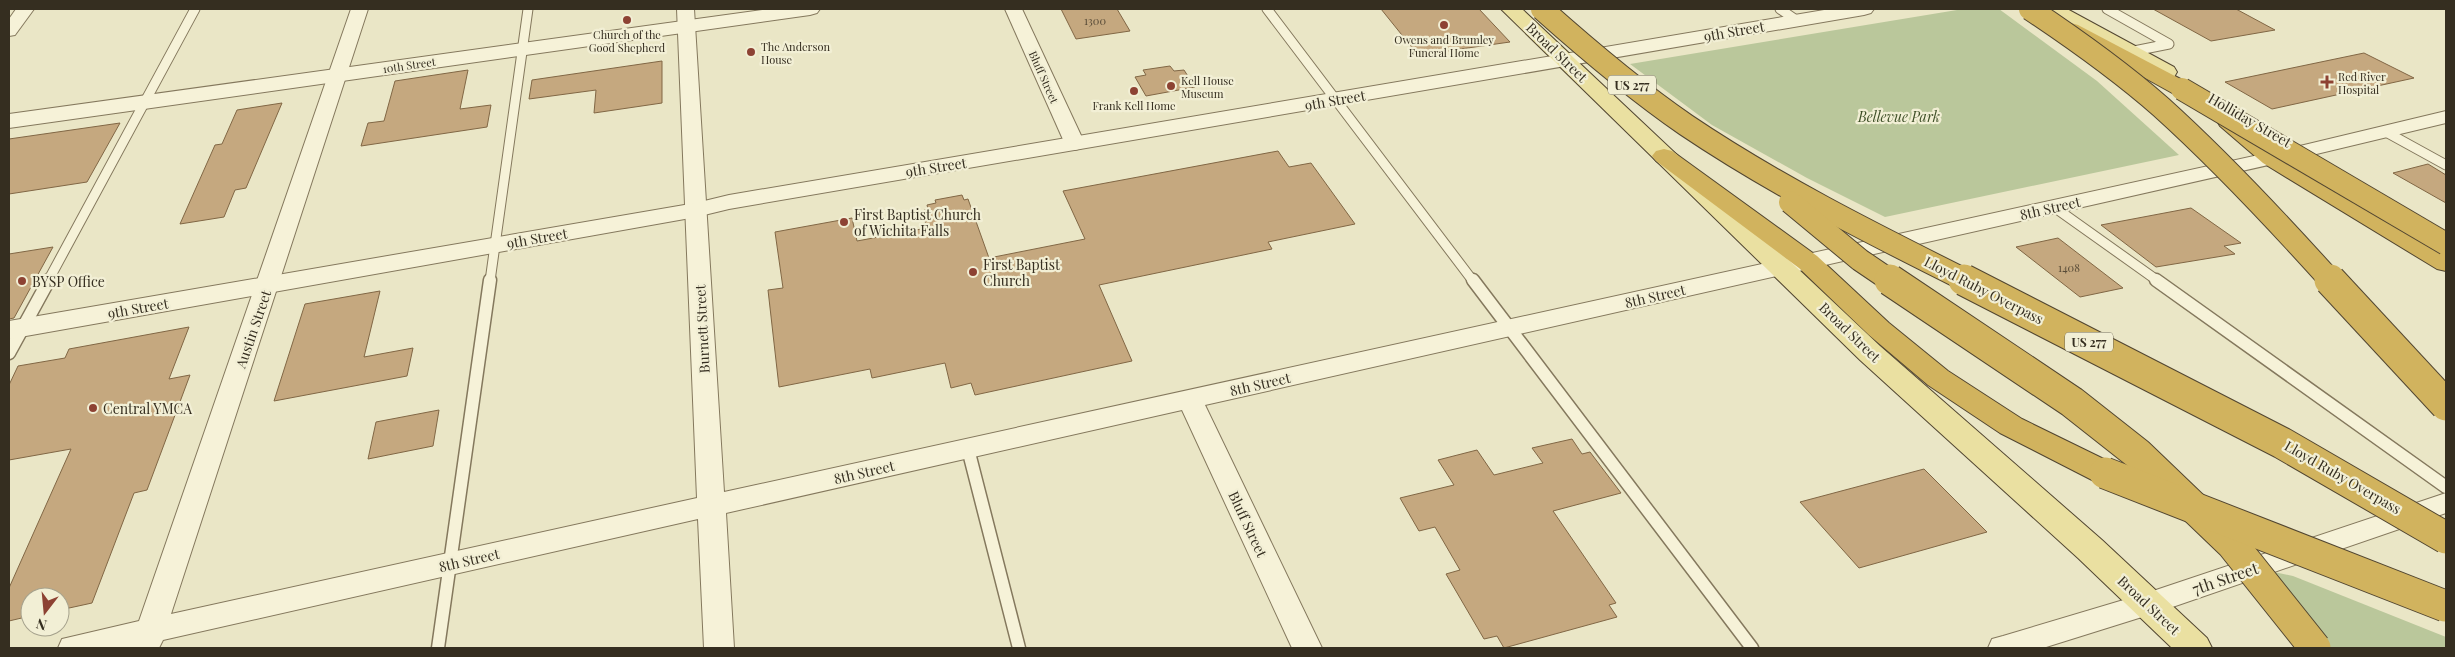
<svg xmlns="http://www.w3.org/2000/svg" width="2455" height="657" font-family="'Playfair Display',serif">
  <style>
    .green { fill: #bac79b }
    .building { fill: #c5a87f; stroke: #816745 }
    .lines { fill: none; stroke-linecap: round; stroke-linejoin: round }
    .service-far1-casing { stroke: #84785d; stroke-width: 11 }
    .service-casing { stroke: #84785d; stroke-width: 15 }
    .minor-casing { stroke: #84785d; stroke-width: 2 }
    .tertiary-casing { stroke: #84785d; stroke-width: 2 }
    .primary-casing { stroke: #524631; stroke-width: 2 }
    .motorway-casing { stroke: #524631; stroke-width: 2 }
    .service-far1 { stroke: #f6f2d8; stroke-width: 9 }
    .service { stroke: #f6f2d8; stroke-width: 12 }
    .minor { fill: #f6f2d8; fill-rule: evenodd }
    .tertiary { fill: #f6f2d8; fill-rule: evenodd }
    .primary { fill: #eae0a1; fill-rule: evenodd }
    .motorway { fill: #d1b35e; fill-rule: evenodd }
    .motorway-bridge-far1-casing { stroke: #524631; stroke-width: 24; stroke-linecap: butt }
    .motorway-bridge-casing { stroke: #524631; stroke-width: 33; stroke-linecap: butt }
    .motorway-bridge-far1 { stroke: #d1b35e; stroke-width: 22 }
    .motorway-bridge { stroke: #d1b35e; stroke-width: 31 }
    .poi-dot { fill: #8d4233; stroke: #f2efd5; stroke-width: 2 }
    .labels { text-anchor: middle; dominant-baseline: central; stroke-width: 4.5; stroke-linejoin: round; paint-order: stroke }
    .number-label { font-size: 11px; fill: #594c38 }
    .far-poi-label { font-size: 11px; fill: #352e20; stroke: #f2efd5 }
    .far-street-label { font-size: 11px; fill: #352e20; stroke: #f2efd5 }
    .shield { fill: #f2efd5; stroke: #6e6856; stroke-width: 1 }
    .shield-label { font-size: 12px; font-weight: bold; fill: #352e20 }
    .street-label { font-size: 14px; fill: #352e20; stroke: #f2efd5 }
    .park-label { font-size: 14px; font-style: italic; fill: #3f5028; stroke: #f2efd5 }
    .poi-label { font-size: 14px; fill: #352e20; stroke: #f2efd5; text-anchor: start }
    .near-street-label { font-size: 16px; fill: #352e20; stroke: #f2efd5 }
  </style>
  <rect width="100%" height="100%" fill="#eae6c6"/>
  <g class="green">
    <polygon points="1963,9 1999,9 2097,81 2179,155 1885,217 1807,178 1712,125 1630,64"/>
    <polygon points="2274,572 2293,576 2446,637 2446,648 2327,648"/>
  </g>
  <g class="building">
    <polygon points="1061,9 1117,9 1130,31 1076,39"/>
    <polygon points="1381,9 1479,9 1510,42 1418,55"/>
    <polygon points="2153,9 2236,9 2275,30 2211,41"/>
    <polygon points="2364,53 2414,78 2272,109 2225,82"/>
    <polygon points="662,61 662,103 594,113 596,90 529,99 532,80"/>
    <polygon points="1170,66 1174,71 1184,70 1195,87 1146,96 1135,77 1146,75 1143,70"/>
    <polygon points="468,70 460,109 491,105 487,127 361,146 368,123 384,121 395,81"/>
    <polygon points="282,103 246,188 235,190 224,217 180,224 215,145 222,144 237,110"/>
    <polygon points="120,123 87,182 9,194 9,139"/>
    <polygon points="1278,151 1289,167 1311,163 1355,224 1268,242 1272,249 1099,285 1132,361 975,395 971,383 951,388 945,363 872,378 870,369 779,387 768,290 783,288 775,232 852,218 857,241 927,228 922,211 928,209 927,205 936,203 935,200 962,195 964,200 968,199 989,258 1085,239 1063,191"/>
    <polygon points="2428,164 2446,175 2446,203 2393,173"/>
    <polygon points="2191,208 2241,243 2224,246 2235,254 2156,267 2101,225"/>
    <polygon points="2058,238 2123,288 2080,297 2016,247"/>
    <polygon points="53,247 14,318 9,319 9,254"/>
    <polygon points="380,291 364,357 413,348 407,376 274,401 305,304"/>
    <polygon points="189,327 169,379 190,375 147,490 134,493 92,603 60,610 60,597 30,597 30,616 9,621 9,588 71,449 9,460 9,385 18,366 65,358 69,349"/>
    <polygon points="439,410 433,446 368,459 376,422"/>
    <polygon points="1572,439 1582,454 1590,452 1621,493 1553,511 1616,603 1609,605 1617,617 1504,648 1497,636 1484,639 1446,574 1460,570 1435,527 1419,531 1400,498 1454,485 1438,460 1477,450 1494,475 1543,463 1532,448"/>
    <polygon points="1924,469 1987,532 1859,568 1800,502"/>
  </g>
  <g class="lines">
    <defs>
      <g id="service-far1">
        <polyline points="1267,9 1473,281"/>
        <polyline points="1780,9 1796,20"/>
        <polyline points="2107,9 2169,44 2129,52"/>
        <polyline points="2386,132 2446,165"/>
        <polyline points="2054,207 2158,281"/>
        <polyline points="48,281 195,9"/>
        <polyline points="490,281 528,9"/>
      </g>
      <g id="service">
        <polyline points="1473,280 1752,648"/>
        <polyline points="2156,280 2446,487"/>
        <polyline points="9,353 49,280"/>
        <polyline points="968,449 1019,648"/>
        <polyline points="438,648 490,280"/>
      </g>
      <g id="minor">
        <polygon points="16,9 34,9 15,35 9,36 9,19"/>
        <polygon points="351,9 368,9 171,614 697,498 677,9 694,9 724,492 2304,145 2446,111 2446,123 2304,157 1205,405 1322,648 1292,648 1182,410 726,513 734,648 704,648 698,519 163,640 159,648 58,648 62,639 139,621"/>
        <polygon points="1005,9 1022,9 1085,144 1082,148 1075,150 1068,148 1065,144"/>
        <polygon points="2446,493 2446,513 2158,612 2043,648 1988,648 1992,639 2003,636 2147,593"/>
      </g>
      <g id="tertiary">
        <polygon points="769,9 820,9 817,13 810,15 9,128 9,114"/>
        <polygon points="1830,9 1874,9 1871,13 1864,15 729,209 696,217 9,339 9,321 696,203 729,195"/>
      </g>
      <g id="primary">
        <polygon points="1501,9 1522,9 1880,346 2102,540 2207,638 2212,648 2172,648 2078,558 1860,360"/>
        <polygon points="2043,9 2067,9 2174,67 2177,72 2174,77 2166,78 2158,77 2046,13"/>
      </g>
      <g id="motorway">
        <polygon points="2071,23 2078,25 2190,84 2193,89 2190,94 2182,96 2174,94 2064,33 2061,29 2064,25"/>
        <polygon points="2228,114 2236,116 2279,153 2446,252 2446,271 2437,269 2263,163 2220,126 2217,121 2220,116"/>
        <polygon points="1664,149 1672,151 1817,256 1889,323 1948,371 2022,419 2116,465 2120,473 2116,481 2105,484 2094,481 2000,433 1928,385 1869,335 1799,268 1656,161 1652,156 1656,151"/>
      </g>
    </defs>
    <use href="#service-far1" class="service-far1-casing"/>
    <use href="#service" class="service-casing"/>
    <use href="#minor" class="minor-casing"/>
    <use href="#tertiary" class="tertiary-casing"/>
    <use href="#primary" class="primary-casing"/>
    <use href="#motorway" class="motorway-casing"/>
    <use href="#service-far1" class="service-far1"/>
    <use href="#service" class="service"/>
    <use href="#minor" class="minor"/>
    <use href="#tertiary" class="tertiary"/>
    <use href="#primary" class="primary"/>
    <use href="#motorway" class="motorway"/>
    <defs>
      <g id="motorway-bridge-far1">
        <path d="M1542,9C1588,50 1635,90 1686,125C1775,185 1871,233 1967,281"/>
        <path d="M2030,9C2075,39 2120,71 2161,107C2221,161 2277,221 2331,281"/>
        <polyline points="2182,89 2446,244"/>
        <polyline points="1790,202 1860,260 1891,281"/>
      </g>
      <g id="motorway-bridge">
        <polyline points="1890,280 2072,402 2138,454 2232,544 2315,648"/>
        <polyline points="1964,280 2282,443 2446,538"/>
        <polyline points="2330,280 2446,405"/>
        <polyline points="2105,473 2445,606"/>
      </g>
    </defs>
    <use href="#motorway-bridge-far1" class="motorway-bridge-far1-casing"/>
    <use href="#motorway-bridge" class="motorway-bridge-casing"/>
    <use href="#motorway-bridge-far1" class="motorway-bridge-far1"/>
    <use href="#motorway-bridge" class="motorway-bridge"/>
  </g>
  <g class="poi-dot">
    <circle cx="627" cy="20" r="5"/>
    <circle cx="1444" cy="25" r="5"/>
    <circle cx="751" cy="52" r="5"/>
    <path d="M2324.5 74.5h5v5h5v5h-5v5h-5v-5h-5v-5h5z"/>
    <circle cx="1171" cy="86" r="5"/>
    <circle cx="1134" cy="91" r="5"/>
    <circle cx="844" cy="222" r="5"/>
    <circle cx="973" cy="272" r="5"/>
    <circle cx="22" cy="281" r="5"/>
    <circle cx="93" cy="408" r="5"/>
  </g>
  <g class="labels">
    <g class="number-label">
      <text x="1095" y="20">1300</text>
      <text x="2069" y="267">1408</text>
    </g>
    <g class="far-poi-label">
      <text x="627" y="34">Church of the<tspan x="627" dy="13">Good Shepherd</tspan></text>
      <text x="1444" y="39">Owens and Brumley<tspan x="1444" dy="13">Funeral Home</tspan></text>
      <text x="761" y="46" text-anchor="start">The Anderson<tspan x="761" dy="13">House</tspan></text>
      <text x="2338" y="76" text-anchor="start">Red River<tspan x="2338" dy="13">Hospital</tspan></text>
      <text x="1181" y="80" text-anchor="start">Kell House<tspan x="1181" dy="13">Museum</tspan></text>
      <text x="1134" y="105">Frank Kell Home</text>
    </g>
    <g class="far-street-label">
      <text transform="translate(409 65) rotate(-8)">10th Street</text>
      <text transform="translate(1044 77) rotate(66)">Bluff Street</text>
    </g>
    <g class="shield">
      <rect x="1608" y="75.5" width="48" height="19" rx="4"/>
      <rect x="2065" y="332.5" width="48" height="19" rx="4"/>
    </g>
    <g class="shield-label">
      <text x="1632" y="85">US 277</text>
      <text x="2089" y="342">US 277</text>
    </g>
    <g class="street-label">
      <text transform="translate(1734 31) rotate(-10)">9th Street</text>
      <text transform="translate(1557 52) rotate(44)">Broad Street</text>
      <text transform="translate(1335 100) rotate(-10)">9th Street</text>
      <text transform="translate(2250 120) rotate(30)">Holliday Street</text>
      <text transform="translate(936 167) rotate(-9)">9th Street</text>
      <text transform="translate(2050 208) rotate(-13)">8th Street</text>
      <text transform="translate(537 238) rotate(-10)">9th Street</text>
      <text transform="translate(1984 290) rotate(27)">Lloyd Ruby Overpass</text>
      <text transform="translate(1655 296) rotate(-13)">8th Street</text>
      <text transform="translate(138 308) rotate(-10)">9th Street</text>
      <text transform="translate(253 329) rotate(-71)">Austin Street</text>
      <text transform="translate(702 329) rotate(-93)">Burnett Street</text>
      <text transform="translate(1850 332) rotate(44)">Broad Street</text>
      <text transform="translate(1260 384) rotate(-13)">8th Street</text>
      <text transform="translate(864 472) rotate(-13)">8th Street</text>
      <text transform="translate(2343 477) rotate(30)">Lloyd Ruby Overpass</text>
      <text transform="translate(1248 524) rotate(65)">Bluff Street</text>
      <text transform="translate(469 560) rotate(-13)">8th Street</text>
      <text transform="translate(2149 605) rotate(43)">Broad Street</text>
    </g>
    <g class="park-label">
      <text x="1899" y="116">Bellevue Park</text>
    </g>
    <g class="poi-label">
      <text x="854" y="214">First Baptist Church<tspan x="854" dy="16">of Wichita Falls</tspan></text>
      <text x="983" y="264">First Baptist<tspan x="983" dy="16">Church</tspan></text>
      <text x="32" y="281">BYSP Office</text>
      <text x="103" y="408">Central YMCA</text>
    </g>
    <g class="near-street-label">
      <text transform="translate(2225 578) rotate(-19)">7th Street</text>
    </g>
  </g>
  <rect width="2455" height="657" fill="none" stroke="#352e20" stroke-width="20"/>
  <g transform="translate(45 612) rotate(196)"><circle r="24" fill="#f2efd5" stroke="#a6a28d"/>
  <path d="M0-4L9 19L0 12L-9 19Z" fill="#8d4233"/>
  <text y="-8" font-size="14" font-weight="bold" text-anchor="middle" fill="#352e20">N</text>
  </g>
</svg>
